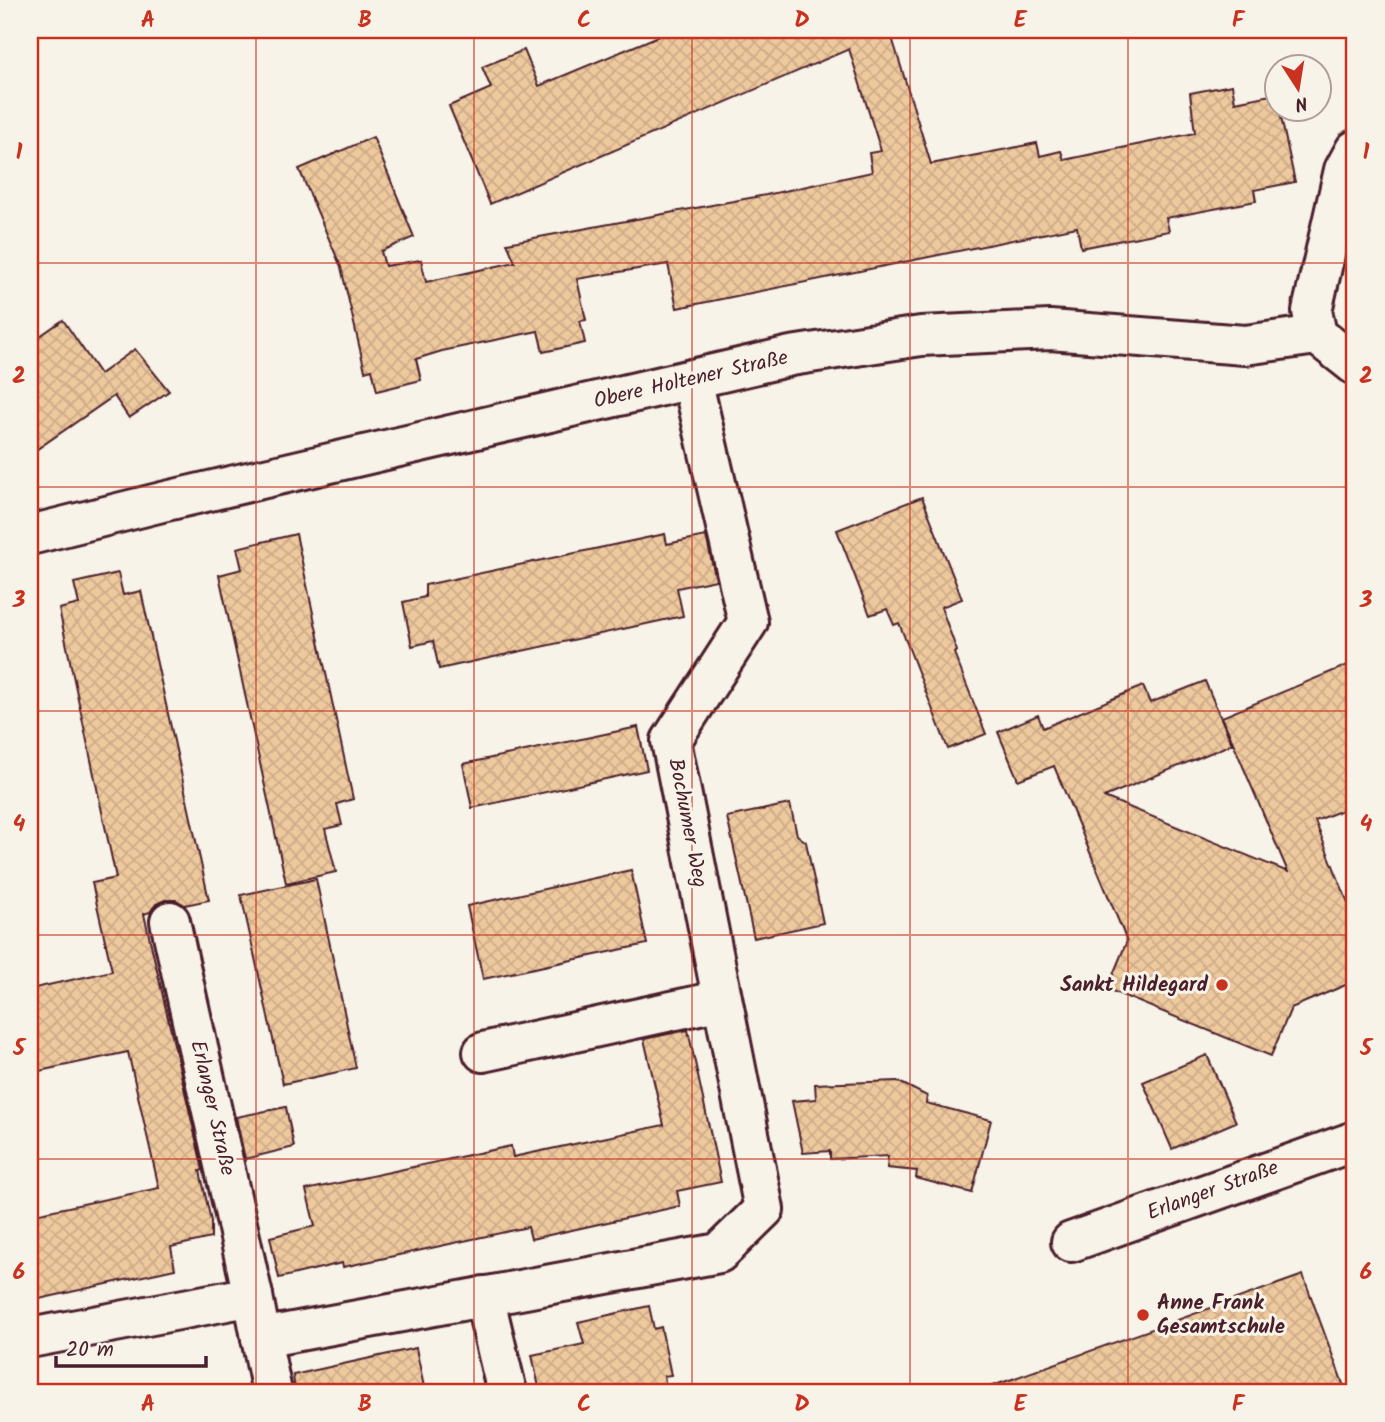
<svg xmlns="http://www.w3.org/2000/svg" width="1385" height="1422" font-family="Kalam,sans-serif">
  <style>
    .building { fill: url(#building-cross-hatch); stroke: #4a1f2b; stroke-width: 2 }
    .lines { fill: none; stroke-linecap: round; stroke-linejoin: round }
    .minor-casing { stroke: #4a1f2b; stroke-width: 44 }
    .tertiary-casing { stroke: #4a1f2b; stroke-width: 44 }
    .minor { stroke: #f7f3e8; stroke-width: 38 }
    .tertiary { stroke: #f7f3e8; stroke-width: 38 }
    .grid { fill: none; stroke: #c8321e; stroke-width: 2; stroke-opacity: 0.55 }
    .poi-dot { fill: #c8321e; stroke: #f7f3e8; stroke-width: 2.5 }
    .labels { text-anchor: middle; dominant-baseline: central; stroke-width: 6; stroke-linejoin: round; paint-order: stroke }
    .street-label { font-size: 21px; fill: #4a1f2b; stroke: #f7f3e8 }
    .poi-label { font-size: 21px; font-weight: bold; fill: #4a1f2b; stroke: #f7f3e8; text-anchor: end }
    .neatline { fill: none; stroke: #c8321e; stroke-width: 2.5 }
    .grid-label { font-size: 23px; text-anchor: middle; font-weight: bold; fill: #c8321e }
  </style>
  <defs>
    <pattern id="building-cross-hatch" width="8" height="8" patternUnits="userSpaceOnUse" patternTransform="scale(1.75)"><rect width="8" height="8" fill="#eec99e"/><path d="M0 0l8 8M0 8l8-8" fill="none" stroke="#ceac88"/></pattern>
  </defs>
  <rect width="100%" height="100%" fill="#f7f3e8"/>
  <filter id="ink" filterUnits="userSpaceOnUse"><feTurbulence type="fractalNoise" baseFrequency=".0143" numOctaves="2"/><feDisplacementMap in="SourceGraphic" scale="14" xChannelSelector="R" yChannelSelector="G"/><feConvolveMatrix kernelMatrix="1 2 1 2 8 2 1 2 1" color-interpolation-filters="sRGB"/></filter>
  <g filter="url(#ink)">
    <g class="building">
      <polygon points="673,30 893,30 890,31 931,164 1037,143 1040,156 1061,151 1064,160 1107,151 1195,133 1190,93 1232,85 1235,102 1276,94 1277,108 1279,108 1295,182 1254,190 1256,201 1166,218 1169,231 1081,248 1077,227 677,308 668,264 577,279 586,320 580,321 585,343 543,352 538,331 442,351 416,359 421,380 377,391 372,369 365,371 341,267 299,169 373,137 414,237 381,251 385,266 421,260 426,282 515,262 507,243 766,195 872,172 869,153 881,151 849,49 490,204 449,106 491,88 482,67 524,50 539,86"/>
      <polygon points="63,320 100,374 135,349 169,391 129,418 114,396 30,454 30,343"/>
      <polygon points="922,497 962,599 941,607 957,651 954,653 986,734 948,749 899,623 894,625 887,609 870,615 837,530"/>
      <polygon points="296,534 353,799 337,804 342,825 325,829 336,872 286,883 219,575 242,569 237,548"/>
      <polygon points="665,534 667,544 706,536 716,580 677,588 683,616 439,669 433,641 412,646 403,602 425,597 425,585"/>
      <polygon points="118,573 123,595 141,591 209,900 185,905 176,900 165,900 156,904 150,912 144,914 203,1170 200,1171 211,1221 211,1238 171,1247 175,1269 30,1301 30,1215 159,1188 128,1052 30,1073 30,989 112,971 92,883 116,878 59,609 79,604 74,583"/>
      <polygon points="1355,662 1355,805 1315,821 1355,920 1355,981 1291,1008 1271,1056 1107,989 1127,941 1054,766 1018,780 998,732 1038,715 1043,728 1143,686 1150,703 1205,681 1232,744 1104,797 1288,872 1222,717"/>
      <polygon points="638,727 647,770 472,808 463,764"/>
      <polygon points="790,804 797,835 806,842 823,923 754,938 727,817"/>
      <polygon points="631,870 647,944 483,979 467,906"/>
      <polygon points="316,879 356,1068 283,1084 241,895"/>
      <polygon points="688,1030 721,1182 677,1191 680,1206 531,1239 528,1227 343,1267 342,1263 279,1278 270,1237 315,1226 306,1190 511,1146 513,1157 664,1125 644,1039"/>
      <polygon points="1207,1055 1236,1122 1172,1149 1143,1082"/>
      <polygon points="897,1081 927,1096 926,1103 991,1120 972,1193 916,1178 917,1171 887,1168 888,1156 830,1159 830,1151 803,1153 792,1101 816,1099 815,1084"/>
      <polygon points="286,1107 294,1147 245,1159 236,1117"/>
      <polygon points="1303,1275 1346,1392 991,1392 990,1387"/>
      <polygon points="649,1306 654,1329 661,1327 671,1375 664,1376 667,1392 540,1392 532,1355 584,1344 578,1322"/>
      <polygon points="416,1348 425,1392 295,1392 293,1375"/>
    </g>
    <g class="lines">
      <defs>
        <g id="minor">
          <polyline points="30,535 162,502 791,356 921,336 1050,330 1245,345 1317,335"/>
          <polyline points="170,921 253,1296"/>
          <polyline points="483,1052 722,1000"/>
          <polyline points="1071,1242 1355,1141"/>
          <polyline points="484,1296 507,1392"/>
          <polyline points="30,1338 253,1296 261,1338 719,1253 764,1209 671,741 748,622 692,379"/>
          <polyline points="261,1338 272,1392"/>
        </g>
        <polyline id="tertiary" points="1355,150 1344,170 1312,311 1317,335 1355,365"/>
      </defs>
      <use href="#minor" class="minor-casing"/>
      <use href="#tertiary" class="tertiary-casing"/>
      <use href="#minor" class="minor"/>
      <use href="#tertiary" class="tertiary"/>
    </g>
  </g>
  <path class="grid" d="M256,30V1392M474,30V1392M692,30V1392M910,30V1392M1128,30V1392M30,263H1355M30,487H1355M30,711H1355M30,935H1355M30,1159H1355"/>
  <g class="poi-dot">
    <circle cx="1222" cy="985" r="7"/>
    <circle cx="1143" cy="1315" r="7"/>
  </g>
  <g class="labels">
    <g class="street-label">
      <text transform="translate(691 380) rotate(-13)">Obere Holtener Straße</text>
      <text transform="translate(687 823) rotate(79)">Bochumer Weg</text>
      <text transform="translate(212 1108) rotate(77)">Erlanger Straße</text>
      <text transform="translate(1213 1191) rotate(-20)">Erlanger Straße</text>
    </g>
    <g class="poi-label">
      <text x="1208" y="985">Sankt Hildegard</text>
      <text x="1157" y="1303" text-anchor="start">Anne Frank<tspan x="1157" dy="24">Gesamtschule</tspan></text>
    </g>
  </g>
  <rect width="1385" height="1422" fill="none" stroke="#f7f3e8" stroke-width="77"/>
  <g transform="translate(1298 88) rotate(168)"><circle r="33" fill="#f7f3e8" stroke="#b29e9c" stroke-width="2"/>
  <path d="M0-5L12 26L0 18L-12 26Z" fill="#c8321e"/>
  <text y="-10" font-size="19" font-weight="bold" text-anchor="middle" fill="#4a1f2b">N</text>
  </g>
  <path d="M56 1356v10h150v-10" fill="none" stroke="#4a1f2b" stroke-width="3.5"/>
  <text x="66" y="1356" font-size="21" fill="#4a1f2b" stroke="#f7f3e8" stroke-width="5" paint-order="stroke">20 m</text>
  <rect x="38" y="38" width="1308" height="1346" class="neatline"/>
  <g class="grid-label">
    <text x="148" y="27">A</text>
    <text x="365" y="27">B</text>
    <text x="584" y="27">C</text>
    <text x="802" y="27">D</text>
    <text x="1020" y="27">E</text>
    <text x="1238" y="27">F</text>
    <text x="19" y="159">1</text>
    <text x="1366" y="159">1</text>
    <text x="19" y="383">2</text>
    <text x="1366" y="383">2</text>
    <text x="19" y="607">3</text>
    <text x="1366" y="607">3</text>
    <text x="19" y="831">4</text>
    <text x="1366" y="831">4</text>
    <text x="19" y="1055">5</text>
    <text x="1366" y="1055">5</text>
    <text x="19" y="1279">6</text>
    <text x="1366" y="1279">6</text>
    <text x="148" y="1411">A</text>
    <text x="365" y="1411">B</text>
    <text x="584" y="1411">C</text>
    <text x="802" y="1411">D</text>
    <text x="1020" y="1411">E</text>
    <text x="1238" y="1411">F</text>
  </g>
</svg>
